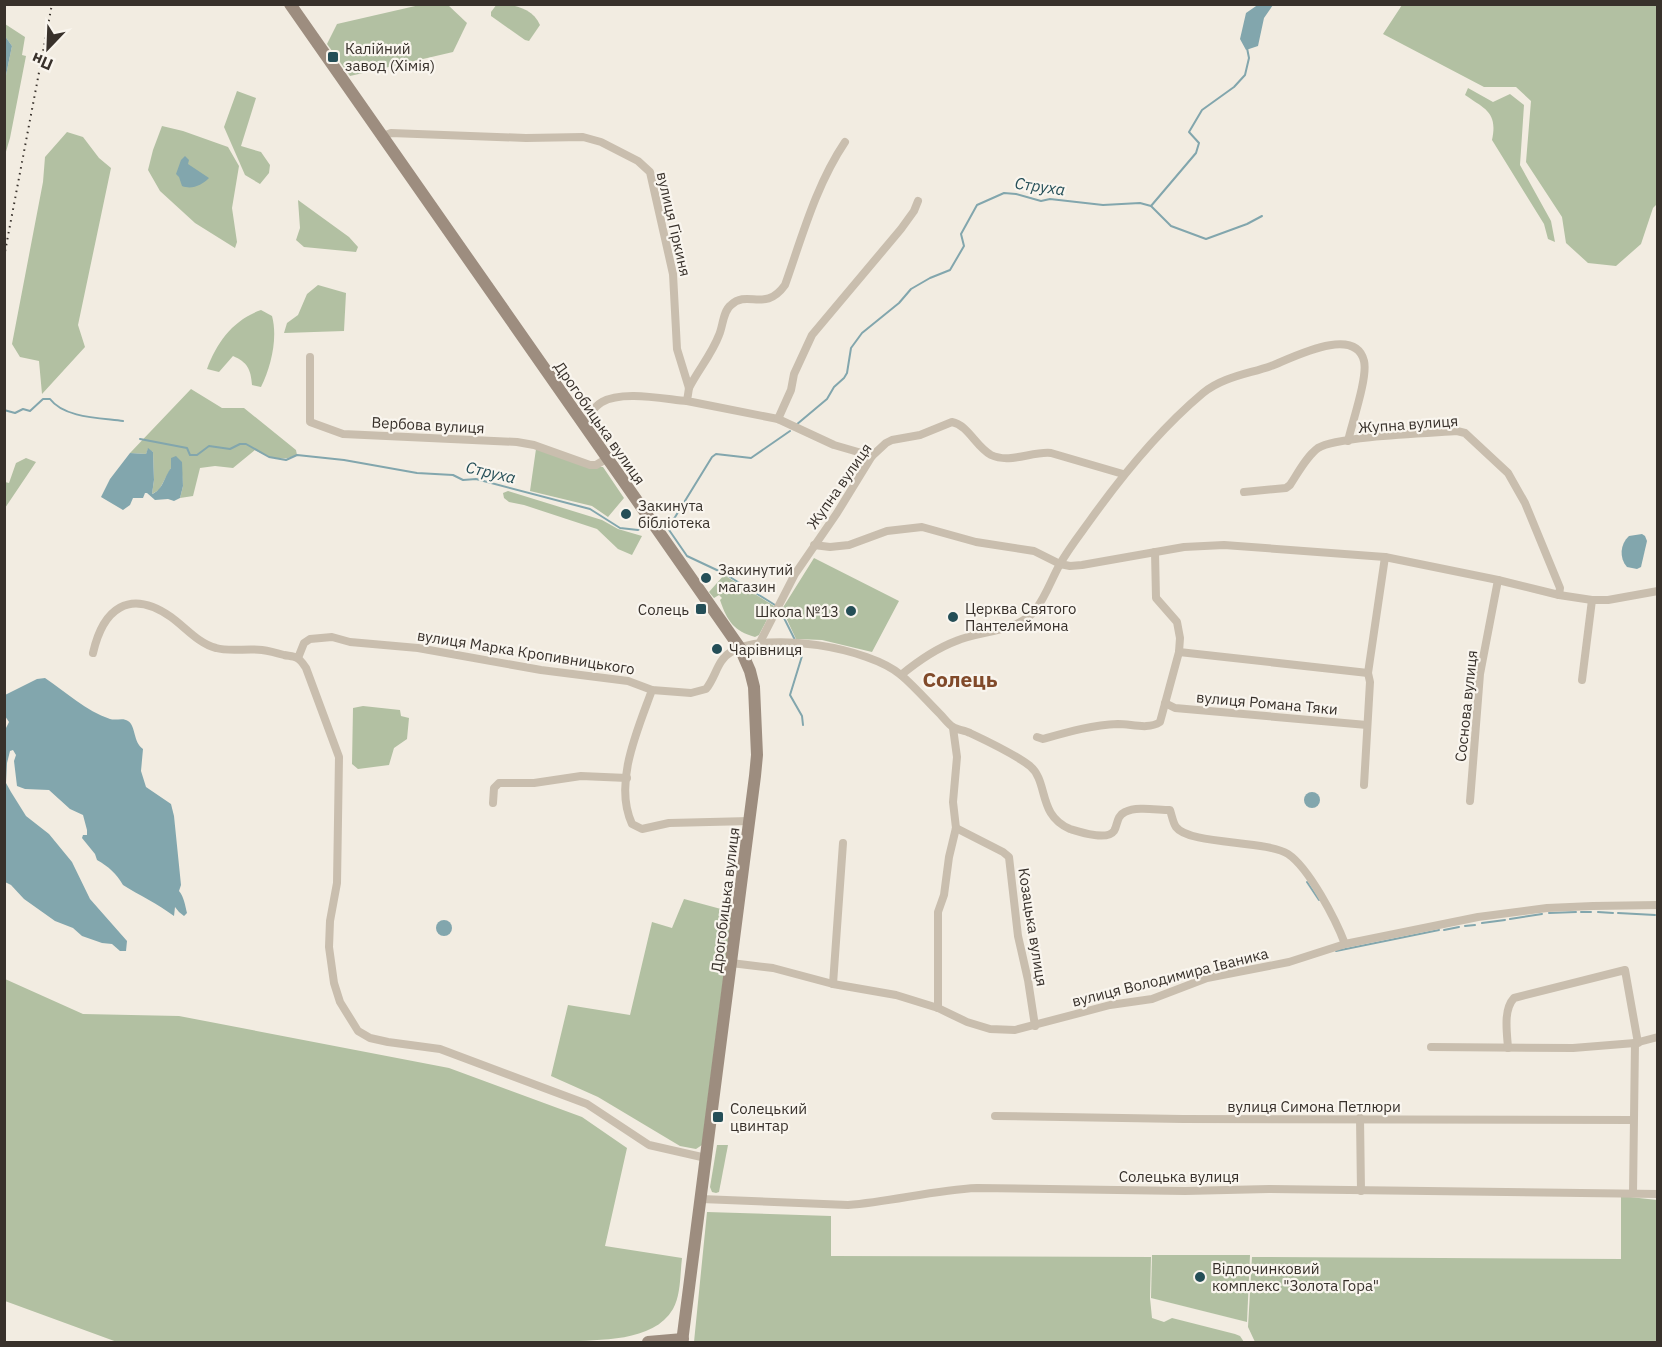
<svg xmlns="http://www.w3.org/2000/svg" width="1662" height="1347" font-family="'IBM Plex Sans',sans-serif">
  <style>
    .green { fill: #b2c0a2 }
    .water { fill: #82a6ad }
    .lines { fill: none; stroke-linecap: round; stroke-linejoin: round }
    .stream { stroke: #82a6ad; stroke-width: 2 }
    .street { stroke: #c9beae; stroke-width: 8 }
    .secondary { stroke: #9d8d7f; stroke-width: 12 }
    .rail { stroke: #38312b; stroke-width: 2; stroke-dasharray: 1.5 4.5; stroke-linecap: butt }
    .poi-dot { fill: #244e57; stroke: #f9f5ee; stroke-width: 2 }
    .labels { text-anchor: middle; dominant-baseline: central; stroke-width: 4.5; stroke-linejoin: round; paint-order: stroke }
    .poi-label { font-size: 15px; fill: #38312b; stroke: #f9f5ee; text-anchor: start }
    .street-label { font-size: 15px; fill: #38312b; stroke: #f9f5ee }
    .water-label { font-size: 16px; font-style: italic; fill: #244e57; stroke: #f9f5ee }
    .district-label { font-size: 21px; font-weight: bold; fill: #814a2a; stroke: #f9f5ee }
  </style>
  <rect width="100%" height="100%" fill="#f2ece1"/>
  <g class="green">
    <polygon points="424,4 448,5 467,23 453,52 350,76 327,44 337,24"/>
    <path d="M497,4C513,4 533,8 540,25L529,41L525,40L491,16V12Z"/>
    <polygon points="1402,5 1657,5 1657,204 1653,208 1641,244 1616,266 1588,263 1566,243 1562,217 1526,162 1531,101 1516,87 1484,87 1383,34"/>
    <polygon points="5,24 25,37 22,55 26,56 10,138 5,155 5,80 12,46 5,36"/>
    <path d="M1468,88L1493,102L1510,94L1524,105L1520,165L1551,221L1555,242L1548,239L1544,224L1492,140C1498,112 1485,109 1465,95Z"/>
    <polygon points="237,91 256,98 241,146 261,152 270,165 269,173 260,184 245,175 224,127"/>
    <polygon points="162,126 183,131 228,147 239,166 232,208 237,242 235,248 195,223 160,191 148,170 153,150"/>
    <polygon points="67,132 83,137 99,158 111,168 78,325 85,347 42,394 39,361 20,357 12,344 43,182 45,157"/>
    <polygon points="298,200 349,237 358,247 356,252 304,247 296,240 300,228"/>
    <polygon points="318,285 346,293 344,331 284,333 287,323 298,315 307,294"/>
    <path d="M261,310L272,316C278,338 271,367 261,387L252,385C251,369 247,362 233,356L219,372L207,369C217,342 233,320 261,310Z"/>
    <path d="M191,389L222,408H244L296,450L297,455C281,462 270,458 255,450L233,468L215,466L200,468L193,496L180,498L183,486L182,474L171,468L159,490L152,494L154,480L153,452L148,449L146,454L130,453Z"/>
    <polygon points="536,449 598,467 603,467 624,498 608,517 592,506 530,491"/>
    <polygon points="26,458 36,462 5,508 5,482 9,483 16,463"/>
    <polygon points="508,491 602,520 618,529 642,536 632,555 618,549 597,529 524,505 509,502 504,498 503,493"/>
    <polygon points="814,558 899,601 872,652 822,640 796,639 782,609"/>
    <path d="M724,575L774,606L759,635L755,637C734,631 727,621 720,600L722,598L719,595L714,598L709,592Z"/>
    <polygon points="363,706 400,710 401,716 409,718 407,739 394,748 389,765 358,769 352,764 353,708"/>
    <polygon points="684,899 732,912 702,1145 696,1149 680,1146 598,1097 551,1076 568,1005 630,1015 652,922 672,928"/>
    <path d="M5,979L83,1014L179,1016L449,1068L582,1117L627,1148L605,1246L682,1258C680,1274 681,1295 673,1309C653,1343 599,1339 565,1342H117L5,1301Z"/>
    <polygon points="717,1145 728,1145 719,1192 716,1193 712,1192 710,1187"/>
    <polygon points="1621,1196 1657,1200 1657,1342 1255,1342 1248,1327 1252,1257 1621,1259"/>
    <polygon points="707,1212 831,1216 831,1256 1151,1257 1150,1298 1152,1318 1164,1322 1172,1318 1235,1334 1240,1336 1244,1342 694,1342"/>
    <polygon points="1152,1255 1250,1255 1247,1322 1151,1298"/>
  </g>
  <g class="water">
    <polygon points="1259,4 1273,5 1264,18 1258,46 1246,50 1240,39 1246,13"/>
    <polygon points="5,36 12,46 5,80"/>
    <path d="M185,156L189,160L188,164L209,178C202,185 192,190 182,186L179,177L176,174L181,160Z"/>
    <path d="M148,448L153,452L154,480L152,494C163,490 164,477 171,468V458L176,456L182,462L183,486L180,498L174,501L168,499L155,500L147,493H145L143,498H133L130,505L123,510L101,497L110,479L130,453L146,454Z"/>
    <path d="M1642,534L1645,536L1647,541L1641,567L1637,569L1627,567C1619,558 1620,544 1629,536Z"/>
    <path d="M45,678C66,692 86,711 110,719C116,721 123,717 128,721C136,726 133,742 143,749L141,771L146,787L171,804L174,816L181,885L179,891C184,897 185,905 187,913L184,916L179,912L175,907L174,916C158,904 139,895 123,885C116,873 109,867 97,860L95,854L82,838L83,835H87V830L83,815L70,809L49,790L25,789L17,786L14,761L16,755L13,750L10,751L7,763L6,783L11,792L26,816L49,834L72,862L90,899L127,941L126,951H120L112,944L102,943L82,936L73,928L55,921L24,899L11,885L5,882L4,732L9,722L5,716V695L37,679Z"/>
    <circle cx="1312" cy="800" r="8"/>
    <circle cx="444" cy="928" r="8"/>
  </g>
  <g class="lines">
    <g class="stream">
      <polyline points="1151,206 1196,153 1199,143 1189,132 1202,110 1234,87 1245,75 1249,58 1247,48"/>
      <polyline points="1151,206 1171,226 1206,239 1247,224 1262,216"/>
      <path d="M4,410L15,413L23,409L30,411L43,399H50C64,418 101,418 123,421"/>
      <polyline points="796,425 827,399 834,387 844,378 847,373 851,348 862,333 899,303 911,289 930,278 950,270 964,246 961,234 977,205 1004,193 1016,194 1041,201 1050,199 1103,205 1140,203 1151,206"/>
      <polyline points="140,439 187,448 190,455 197,455 209,446 230,449 240,444 246,444 269,457 286,460 297,455 344,460 417,473 453,475 463,480 476,479 590,509 620,528 638,530 647,524"/>
      <polyline points="656,518 667,527 672,522 712,457 716,454 751,458 790,431"/>
      <polyline points="667,527 687,556 721,572"/>
      <polyline points="725,574 775,605"/>
      <polyline points="780,610 795,640"/>
      <polyline points="799,647 802,656 790,695 802,716 803,725"/>
      <polyline points="1307,882 1319,900"/>
      <polyline points="1581,912 1591,912"/>
      <polyline points="1598,912 1613,913"/>
      <polyline points="1549,913 1576,912"/>
      <polyline points="1618,913 1655,915"/>
      <polyline points="1510,919 1542,914"/>
      <polyline points="1482,923 1505,920"/>
      <polyline points="1465,926 1475,925"/>
      <polyline points="1444,930 1459,927"/>
      <polyline points="1336,951 1439,930"/>
    </g>
    <g class="street">
      <polyline points="381,137 391,133 526,138 583,137 601,142 638,161 650,172 673,274 677,349 689,388 687,401 778,419 834,445 872,456"/>
      <polyline points="310,357 310,422 343,434 517,442 534,445 590,465 596,465 606,459"/>
      <path d="M689,388C698,370 712,354 719,335C723,326 723,311 731,305C748,289 765,313 785,285C802,237 816,185 845,142"/>
      <polyline points="778,419 791,390 794,374 812,335 901,229 914,211 918,201"/>
      <path d="M582,423C589,417 593,407 602,402C622,390 664,399 687,401"/>
      <path d="M1244,492L1286,488L1290,485C1298,473 1306,457 1318,448C1337,436 1430,433 1457,431L1465,433L1508,473L1525,503L1560,588L1559,595"/>
      <path d="M814,545L830,547L849,545L887,531L922,527L976,542L1034,551L1060,564C1069,548 1081,533 1091,519C1124,473 1160,429 1203,393C1222,377 1248,374 1271,366C1290,359 1355,324 1364,361C1368,377 1352,423 1348,441"/>
      <path d="M759,644L795,574L837,513L872,456L886,443L892,440L920,435L952,422C968,425 976,447 991,455C1010,464 1032,451 1051,453L1123,474"/>
      <polyline points="1179,652 1368,673"/>
      <path d="M93,653C103,609 129,588 171,617C185,627 199,644 216,648C230,652 247,648 262,650C269,651 277,653 284,655C288,656 294,656 297,658C301,660 304,665 306,668L339,757L337,883L330,921L329,947L334,983L340,1002L358,1031L370,1038L388,1042L440,1049L587,1104L649,1145L706,1158"/>
      <path d="M298,658L304,643L310,639L332,637L350,642L418,648L541,670L628,681L652,690L691,693L706,689C716,677 717,660 731,652C767,630 870,648 901,675C915,687 927,701 940,714C944,718 948,724 953,727C957,730 965,730 970,733C989,742 1013,753 1030,766C1049,782 1037,815 1070,829C1080,832 1107,841 1114,831C1118,825 1116,816 1125,812C1137,806 1157,810 1170,810C1172,816 1173,823 1176,827C1189,845 1266,840 1288,854C1309,868 1336,920 1345,944"/>
      <path d="M901,675C918,661 935,649 956,641C981,630 1018,633 1036,609C1046,596 1052,578 1060,564L1070,566L1082,565L1184,547L1224,545L1385,557L1498,580L1559,595L1592,600H1608L1658,591"/>
      <polyline points="1582,680 1592,600"/>
      <path d="M652,690C638,729 613,783 632,824L642,829L669,823L750,821"/>
      <polyline points="1165,703 1175,708 1367,725"/>
      <path d="M1037,737L1043,739C1068,732 1092,725 1118,724C1132,724 1148,730 1160,722L1179,652L1180,638L1177,622L1156,598L1155,552"/>
      <polyline points="1364,785 1370,682 1368,673 1385,557"/>
      <polyline points="1470,801 1480,674 1498,580"/>
      <polyline points="493,803 494,788 499,783 534,783 581,776 627,778"/>
      <polyline points="956,828 1003,852 1009,857 1018,936 1028,980 1035,1026"/>
      <polyline points="731,963 773,968 833,984 896,995 938,1008 967,1022 990,1029 1015,1030 1110,1005 1152,999 1207,978 1289,962 1345,944 1478,917 1547,908 1593,906 1658,905"/>
      <polyline points="833,984 843,843"/>
      <polyline points="938,1008 938,912 944,895 949,857 956,828 953,802 957,757 953,728"/>
      <polyline points="1431,1047 1573,1048 1635,1043 1658,1037"/>
      <path d="M1508,1048C1507,1032 1503,1010 1514,998L1625,970L1638,1043"/>
      <polyline points="995,1116 1183,1119 1633,1120"/>
      <polyline points="1360,1118 1361,1191"/>
      <polyline points="1633,1193 1635,1043"/>
      <path d="M701,1199L848,1205C891,1202 933,1190 977,1188L1185,1191L1269,1189L1658,1194"/>
    </g>
    <g class="secondary">
      <polyline points="290,4 740,648 750,671 754,687 757,755 755,776 682,1342"/>
      <polyline points="648,1342 683,1339"/>
    </g>
    <polyline class="rail" points="4,257 52,4"/>
  </g>
  <g class="poi-dot">
    <rect x="327" y="51" width="12" height="12" rx="3"/>
    <circle cx="626" cy="514" r="6"/>
    <circle cx="706" cy="578" r="6"/>
    <rect x="695" y="603" width="12" height="12" rx="3"/>
    <circle cx="851" cy="611" r="6"/>
    <circle cx="953" cy="617" r="6"/>
    <circle cx="717" cy="649" r="6"/>
    <rect x="712" y="1111" width="12" height="12" rx="3"/>
    <circle cx="1200" cy="1277" r="6"/>
  </g>
  <g class="labels">
    <g class="poi-label">
      <text x="345" y="48">Калійний<tspan x="345" dy="17">завод (Хімія)</tspan></text>
      <text x="638" y="505">Закинута<tspan x="638" dy="17">бібліотека</tspan></text>
      <text x="718" y="569">Закинутий<tspan x="718" dy="17">магазин</tspan></text>
      <text x="965" y="608">Церква Святого<tspan x="965" dy="17">Пантелеймона</tspan></text>
      <text x="689" y="609" text-anchor="end">Солець</text>
      <text x="839" y="611" text-anchor="end">Школа №13</text>
      <text x="729" y="649">Чарівниця</text>
      <text x="730" y="1108">Солецький<tspan x="730" dy="17">цвинтар</tspan></text>
      <text x="1212" y="1268">Відпочинковий<tspan x="1212" dy="17">комплекс "Золота Гора"</tspan></text>
    </g>
    <g class="street-label">
      <text transform="translate(674 224) rotate(77)">вулиця Гіркиня</text>
      <text transform="translate(600 423) rotate(55)">Дрогобицька вулиця</text>
      <text transform="translate(1408 424) rotate(-4)">Жупна вулиця</text>
      <text transform="translate(428 425) rotate(3)">Вербова вулиця</text>
      <text transform="translate(839 486) rotate(-55)">Жупна вулиця</text>
      <text transform="translate(526 652) rotate(9)">вулиця Марка Кропивницького</text>
      <text transform="translate(1267 703) rotate(5)">вулиця Романа Тяки</text>
      <text transform="translate(1466 706) rotate(-84)">Соснова вулиця</text>
      <text transform="translate(725 900) rotate(-83)">Дрогобицька вулиця</text>
      <text transform="translate(1033 927) rotate(81)">Козацька вулиця</text>
      <text transform="translate(1170 977) rotate(-14)">вулиця Володимира Іваника</text>
      <text x="1314" y="1106">вулиця Симона Петлюри</text>
      <text x="1179" y="1176">Солецька вулиця</text>
    </g>
    <g class="water-label">
      <text transform="translate(1040 186) rotate(8)">Струха</text>
      <text transform="translate(491 472) rotate(13)">Струха</text>
    </g>
    <g class="district-label">
      <text x="960" y="679">Солець</text>
    </g>
  </g>
  <rect width="1662" height="1347" fill="none" stroke="#38312b" stroke-width="12"/>
  <g transform="translate(48 48) rotate(203)" stroke="#f9f5ee" stroke-width="4.5" paint-order="stroke">
  <path d="M0-4.5L10 22L0 15L-10 22Z" fill="#38312b"/>
  <text y="-9" font-size="16" font-weight="bold" text-anchor="middle" fill="#38312b">Пн</text>
  </g>
</svg>
